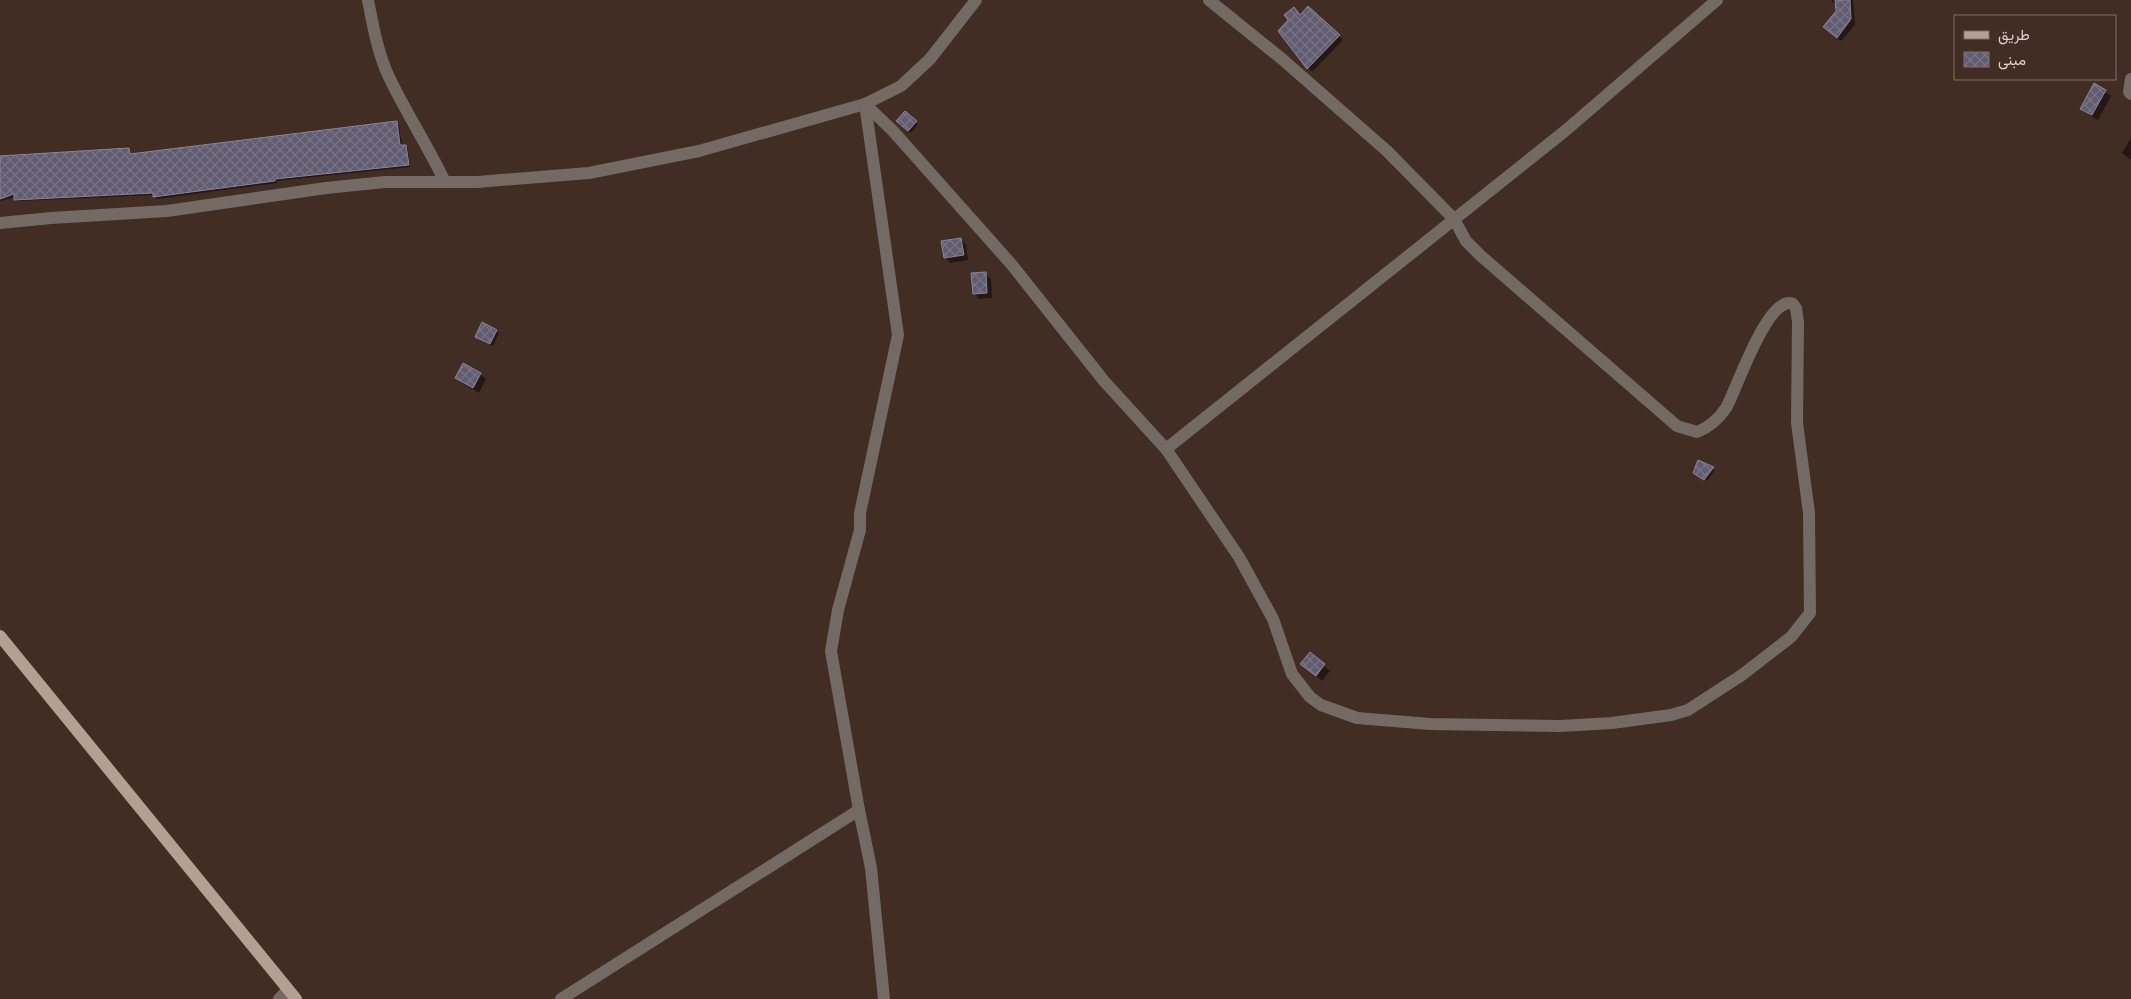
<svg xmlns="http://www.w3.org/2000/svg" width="2131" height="999" font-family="Poppins,Vazirmatn,sans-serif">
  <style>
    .shadow { fill: #0007 }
    .building { fill: url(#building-cross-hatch); stroke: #8a859c }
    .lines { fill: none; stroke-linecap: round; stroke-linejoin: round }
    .minor { stroke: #746a64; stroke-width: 12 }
    .major { stroke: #b59f94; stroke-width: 12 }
  </style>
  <defs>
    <pattern id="building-cross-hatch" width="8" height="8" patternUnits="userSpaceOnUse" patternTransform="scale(1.25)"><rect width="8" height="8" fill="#615c71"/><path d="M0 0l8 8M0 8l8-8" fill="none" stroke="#777284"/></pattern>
  </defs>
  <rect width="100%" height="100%" fill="#422d24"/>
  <g class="shadow">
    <polygon points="1831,0 1853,0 1855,25 1841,41 1829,31 1840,8"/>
    <polygon points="1298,13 1301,16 1339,36 1343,40 1312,72 1280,31"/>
    <polygon points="2094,85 2111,96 2098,120 2081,109"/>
    <polygon points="905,113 918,124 911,133 898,121"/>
    <polygon points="396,122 399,125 402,146 406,146 408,148 410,167 276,181 277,183 157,199 154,195 18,201 15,197 0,201 0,179 129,149 131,155"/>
    <polygon points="2131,138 2131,160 2122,153"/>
    <polygon points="961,239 966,245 968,260 950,263 945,257"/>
    <polygon points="985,273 991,279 992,298 979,299 974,293"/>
    <polygon points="496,331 499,333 493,346 479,339"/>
    <polygon points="480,374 486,379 479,393 462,383 456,378"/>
    <polygon points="1699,462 1715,470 1707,481 1697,475"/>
    <polygon points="1310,654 1330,671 1322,681 1308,669"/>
  </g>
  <g class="building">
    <polygon points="1835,0 1850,0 1851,19 1837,38 1823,27 1836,11"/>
    <polygon points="1308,6 1340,35 1307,69 1278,31 1288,20 1284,15 1294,7 1300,15"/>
    <polygon points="2094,83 2106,90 2092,115 2080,109"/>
    <polygon points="905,111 917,121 908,131 896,121"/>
    <polygon points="397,121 400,145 406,145 409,165 275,179 275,181 153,197 153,193 14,200 14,194 0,199 0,156 129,148 130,154"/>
    <polygon points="961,238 964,255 944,258 941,241"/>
    <polygon points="986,272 987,293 973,294 971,273"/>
    <polygon points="482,322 497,330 490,344 475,337"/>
    <polygon points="463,363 481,373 473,388 455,378"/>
    <polygon points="1698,460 1714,467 1704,480 1693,473"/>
    <polygon points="1310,652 1325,664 1316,676 1300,664"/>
  </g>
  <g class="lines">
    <g class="minor">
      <path d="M368,0C373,26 378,54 389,77C406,113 428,146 445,182"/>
      <polyline points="2131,79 2129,92 2131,94"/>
      <polyline points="865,104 893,131 1012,265 1104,381 1166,449 1565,131 1717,0"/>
      <polyline points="865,104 898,335 860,513 860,530 838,610 831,651 859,810 871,868 884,999"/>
      <polyline points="0,223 51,218 167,211 326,188 385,182 477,182 589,173 699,151 865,104 901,86 930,59 976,0"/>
      <path d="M1166,449L1239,557L1273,619L1292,674L1310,697L1321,705L1357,718L1430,724L1560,726L1612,723L1671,715L1688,710L1742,675L1791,637L1810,613L1809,513L1797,423L1798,322L1796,308L1793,304C1768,293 1736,391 1726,408C1718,420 1710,427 1697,432L1677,426L1481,256L1466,241L1454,219L1387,151L1282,59L1209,0"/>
      <polyline points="279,999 288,990"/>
      <polyline points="561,999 859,810"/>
    </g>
    <polyline class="major" points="0,636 296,999"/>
  </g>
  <rect x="1954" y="15" width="162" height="65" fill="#422d24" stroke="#806e66"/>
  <rect x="1964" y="31" width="25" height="8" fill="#b59f94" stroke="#806e66"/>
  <text x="1998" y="40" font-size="15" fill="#ded0ca">طريق</text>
  <rect x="1964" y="52" width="25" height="15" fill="url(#building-cross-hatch)" stroke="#806e66"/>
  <text x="1998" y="65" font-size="15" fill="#ded0ca">مبنى</text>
</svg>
